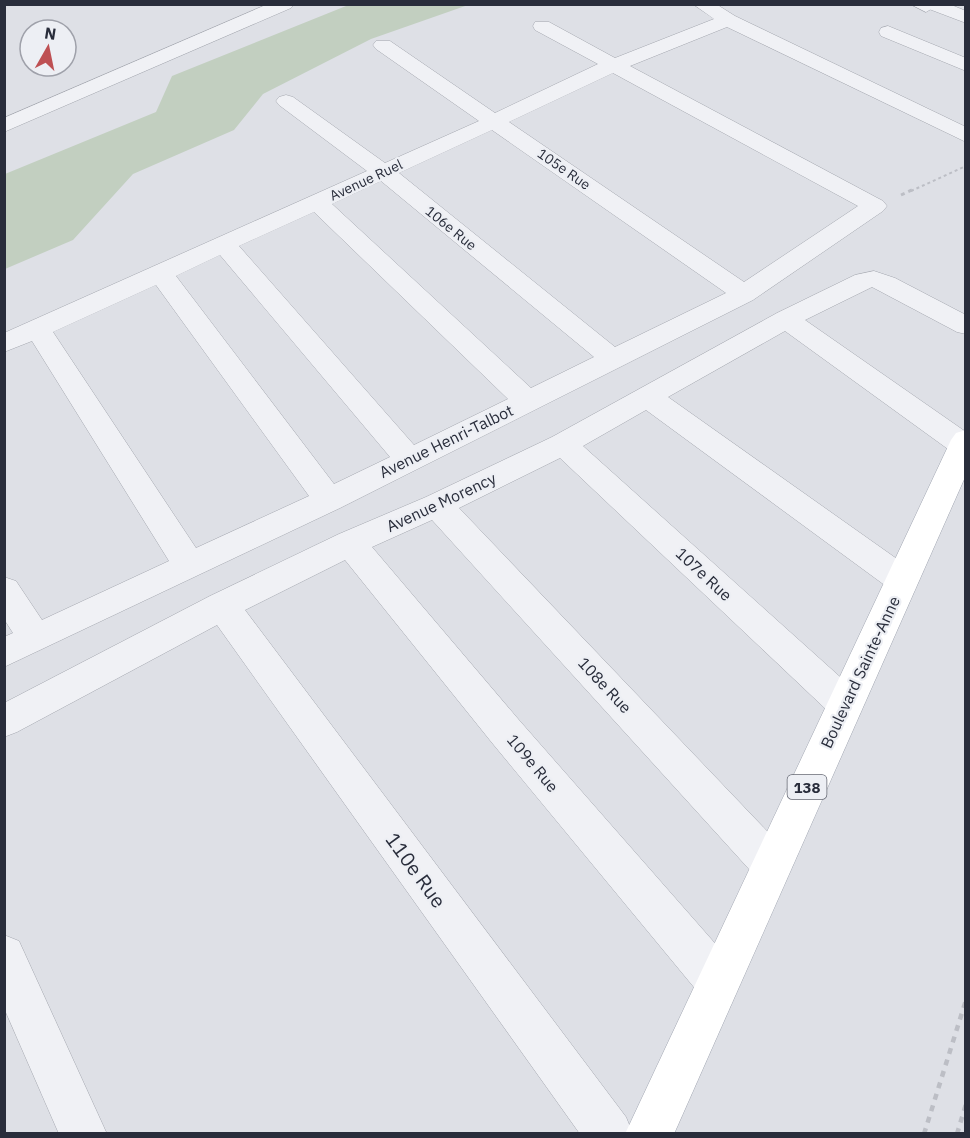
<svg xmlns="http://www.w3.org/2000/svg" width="970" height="1138" font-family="'IBM Plex Sans',sans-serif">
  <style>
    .green { fill: #c2cfc0 }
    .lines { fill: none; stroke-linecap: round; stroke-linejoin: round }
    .lane-casing { stroke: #a4a7af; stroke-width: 1 }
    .street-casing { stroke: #a4a7af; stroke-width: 1 }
    .primary-casing { stroke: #9fa4b0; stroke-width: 1 }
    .path-far2 { stroke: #bcbec5; stroke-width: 2; stroke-dasharray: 3 3; stroke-linecap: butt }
    .path-far1 { stroke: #bcbec5; stroke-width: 3; stroke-dasharray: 4 4; stroke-linecap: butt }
    .path { stroke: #bcbec5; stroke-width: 4.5; stroke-dasharray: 6 6; stroke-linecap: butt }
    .lane { fill: #f0f1f5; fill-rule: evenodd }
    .street { fill: #f0f1f5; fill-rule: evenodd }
    .primary { fill: #fff; fill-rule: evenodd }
    .labels { text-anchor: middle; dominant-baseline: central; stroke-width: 4.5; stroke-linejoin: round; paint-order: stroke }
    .far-street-label { font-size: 14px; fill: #292d3b; stroke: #edeff4 }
    .shield { fill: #edeff4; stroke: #646772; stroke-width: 1.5 }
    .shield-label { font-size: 15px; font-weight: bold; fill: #292d3b }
    .street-label { font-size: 16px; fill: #292d3b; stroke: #edeff4 }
    .near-street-label { font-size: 20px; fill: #292d3b; stroke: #edeff4 }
  </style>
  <rect width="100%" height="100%" fill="#dee0e6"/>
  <polygon class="green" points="351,4 468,5 371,39 263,94 234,130 133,174 73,240 5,269 5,174 156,112 172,76"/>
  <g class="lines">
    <defs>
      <polygon id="lane" points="910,4 940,4 926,12"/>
      <g id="street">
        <polygon points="268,4 294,4 291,8 4,132 4,118"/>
        <path d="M693,4H716L735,16L966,127V142L727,27L630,66L883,201L887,206L883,211L753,300L340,508L4,667V637L13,633L4,619V577L16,581L42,620L169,561L32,341L4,352V333L367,171L279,105L276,101L279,97L286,95L293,97L385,163L479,121L376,49L373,45L376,41H390L495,113L598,64L535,30L533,26L535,22H549L615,58L714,19ZM613,73L858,206L744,282L509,122ZM492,130L726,293L615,347L399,173ZM381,181L594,357L531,388L332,204ZM314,212L508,399L414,445L239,246ZM220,255L390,457L334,484L176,276ZM156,285L309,496L196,548L53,332Z"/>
        <polygon points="949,4 966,11 966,23 929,9 926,5"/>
        <polygon points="888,26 966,58 966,71 881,36 879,32 881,28"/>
        <polygon points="874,271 895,278 966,315 966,334 957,332 872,287 805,320 966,432 966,455 952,452 785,331 668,397 914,571 919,580 914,589 902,593 890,589 646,410 583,446 858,693 863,704 858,715 845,720 832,715 560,458 459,508 786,851 792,865 786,879 772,885 758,879 432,520 372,547 519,720 734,965 740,981 734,997 718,1003 702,997 493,744 345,560 245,610 626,1117 633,1134 580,1134 217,625 17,732 4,737 4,703 210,596 339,534 426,497 552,437 777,313 855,275"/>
        <polygon points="4,935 19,941 107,1134 59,1134 4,1008"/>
      </g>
      <polygon id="primary" points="966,430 966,475 674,1134 625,1134 951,440 956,433"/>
    </defs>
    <use href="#lane" class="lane-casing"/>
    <use href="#street" class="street-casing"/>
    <use href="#primary" class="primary-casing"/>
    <polyline class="path-far2" points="911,191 966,166"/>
    <polyline class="path-far1" points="901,195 914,189"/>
    <g class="path">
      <polyline points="924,1134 966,1000"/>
      <polyline points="957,1134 966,1104"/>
    </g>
    <use href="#lane" class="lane"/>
    <use href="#street" class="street"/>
    <use href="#primary" class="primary"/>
  </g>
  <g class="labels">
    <g class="far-street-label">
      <text transform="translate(564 169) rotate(35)">105e Rue</text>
      <text transform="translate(366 180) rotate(-25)">Avenue Ruel</text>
      <text transform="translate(451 228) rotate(39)">106e Rue</text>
    </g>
    <rect class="shield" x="787.5" y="775" width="39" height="24" rx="4.5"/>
    <g class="shield-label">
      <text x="807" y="787">138</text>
    </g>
    <g class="street-label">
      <text transform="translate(446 441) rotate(-26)">Avenue Henri-Talbot</text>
      <text transform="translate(441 502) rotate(-25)">Avenue Morency</text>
      <text transform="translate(704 574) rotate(43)">107e Rue</text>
      <text transform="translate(860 672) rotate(-65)">Boulevard Sainte-Anne</text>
      <text transform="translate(605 685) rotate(47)">108e Rue</text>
      <text transform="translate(533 763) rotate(50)">109e Rue</text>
    </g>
    <g class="near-street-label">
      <text transform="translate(416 870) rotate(54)">110e Rue</text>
    </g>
  </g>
  <rect width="970" height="1138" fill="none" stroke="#292d3b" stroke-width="12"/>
  <g transform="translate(48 48) rotate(9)"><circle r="28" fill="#edeff4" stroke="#9fa1aa" stroke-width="1.5"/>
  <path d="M0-4.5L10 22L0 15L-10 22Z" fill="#be5053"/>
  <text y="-9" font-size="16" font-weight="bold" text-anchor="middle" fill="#292d3b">N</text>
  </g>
</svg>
